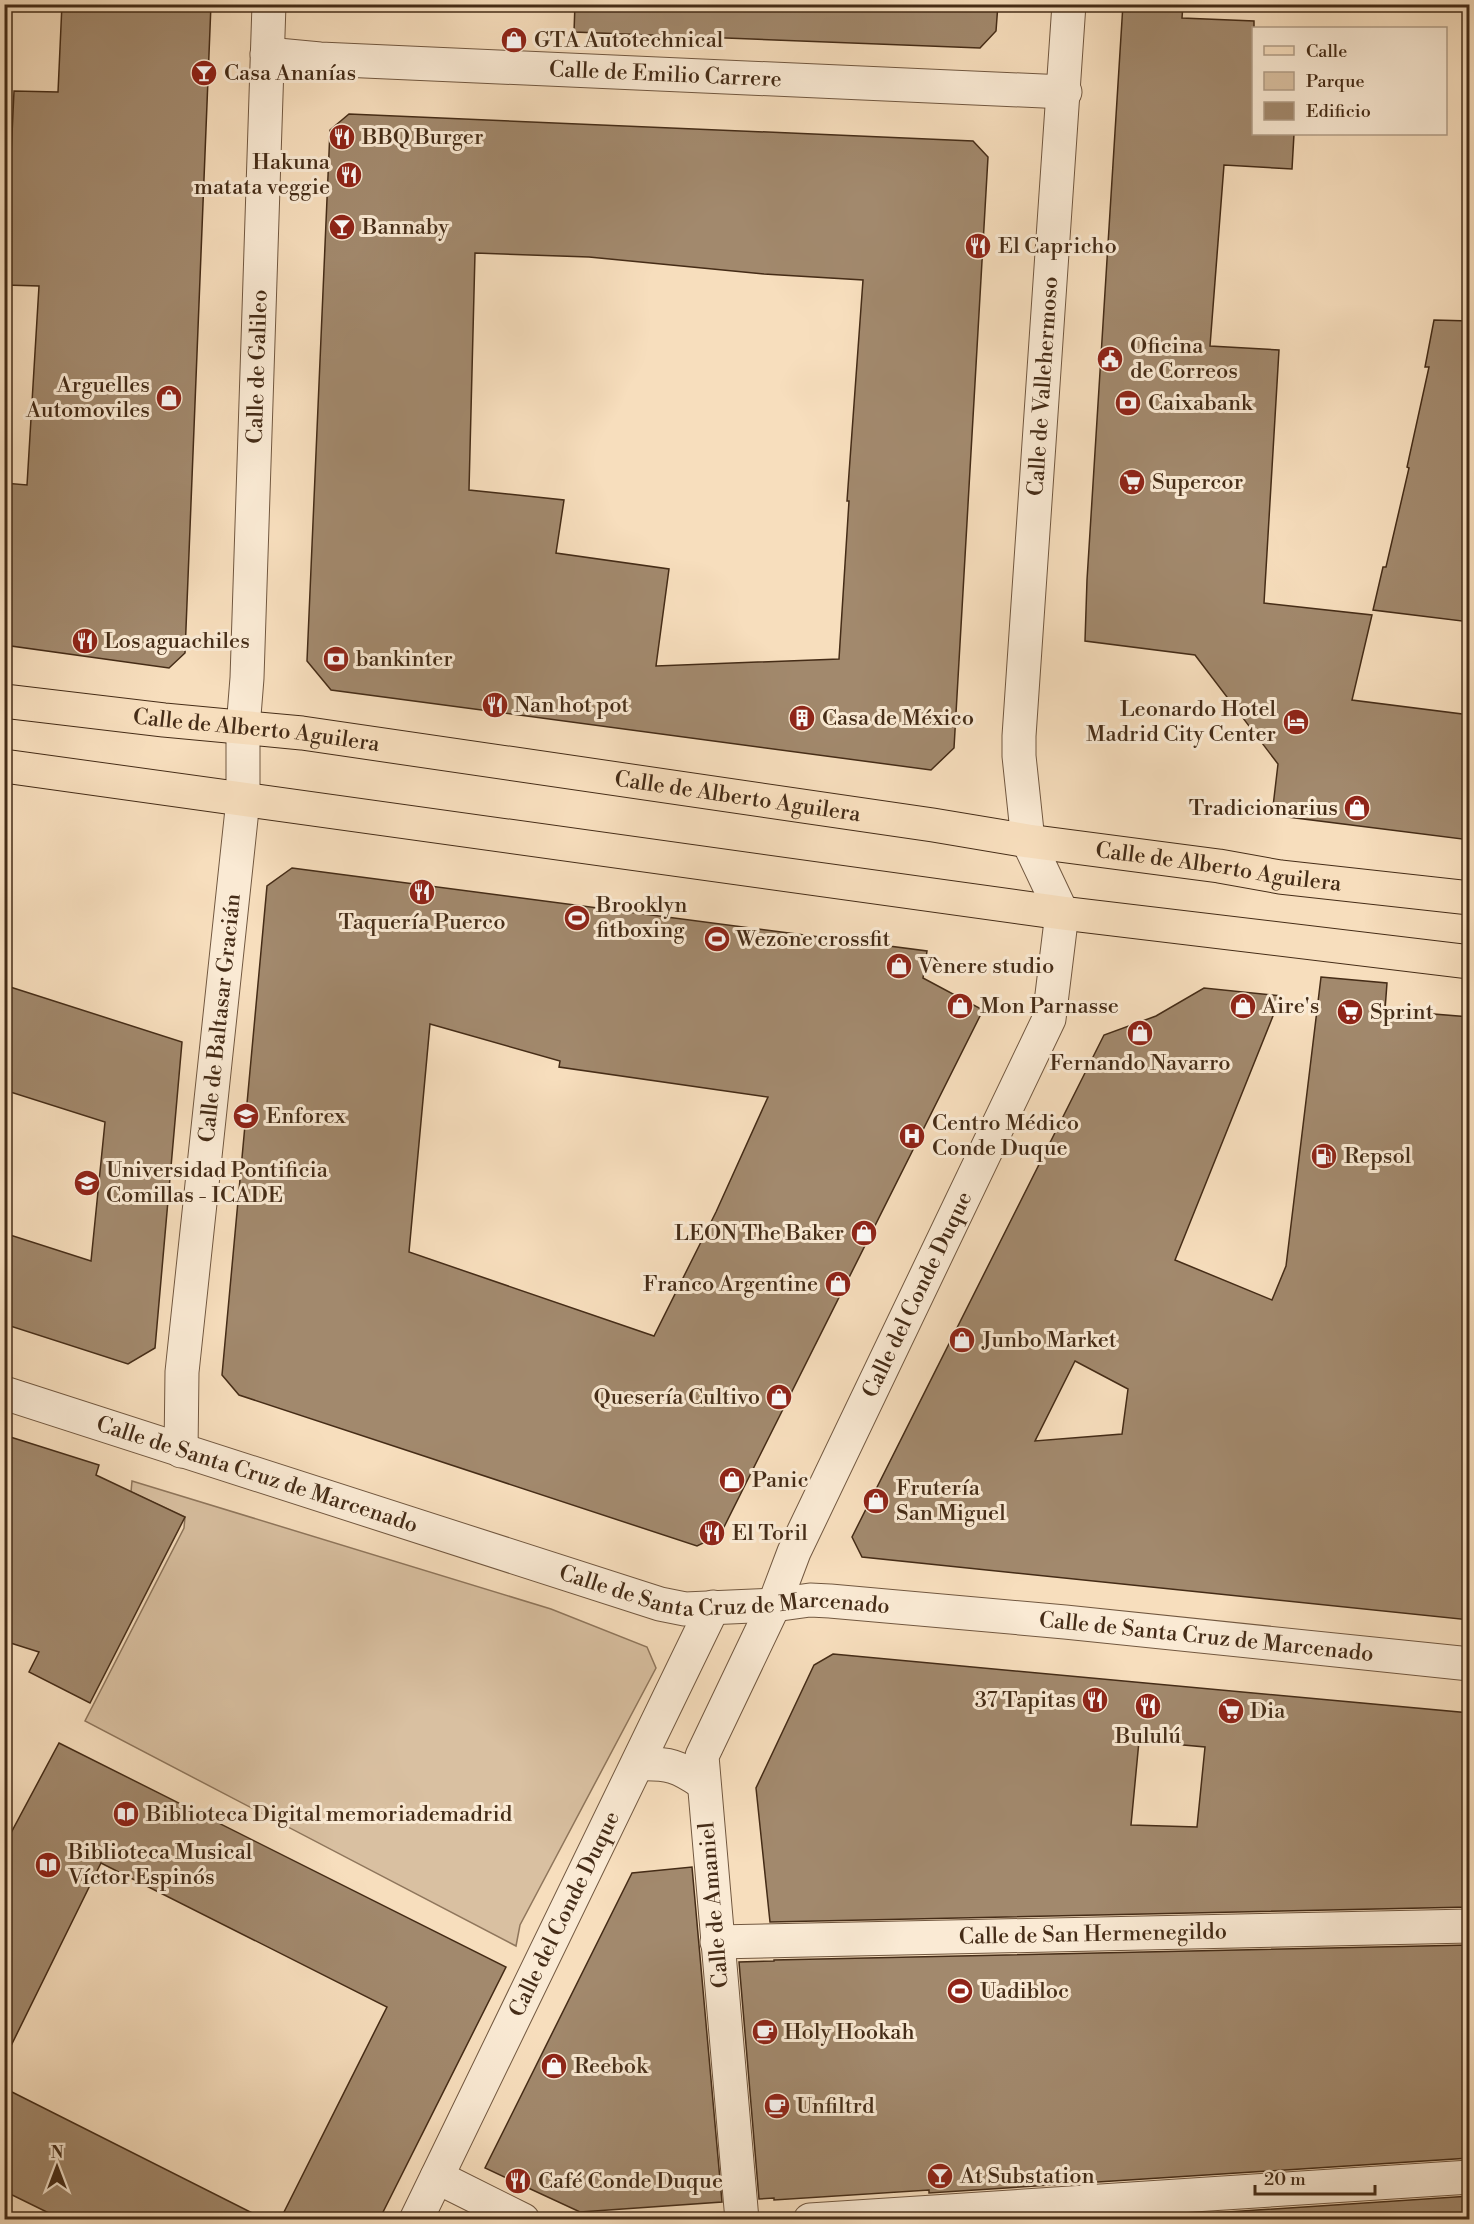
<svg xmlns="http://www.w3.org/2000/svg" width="1474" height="2224" font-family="'Libre Bodoni',serif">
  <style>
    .green { fill: #d9c0a1; stroke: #8f765c; stroke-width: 1.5 }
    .building { fill: #a2896d; stroke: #452c17; stroke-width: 1.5; fill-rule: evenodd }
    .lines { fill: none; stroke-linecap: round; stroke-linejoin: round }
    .minor-casing { stroke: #725840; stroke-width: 35 }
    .major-casing { stroke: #452c17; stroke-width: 35 }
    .minor { stroke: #faead4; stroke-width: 33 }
    .major { stroke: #f7debd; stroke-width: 33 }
    .labels { text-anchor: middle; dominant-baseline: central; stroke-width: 6; stroke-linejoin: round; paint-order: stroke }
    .poi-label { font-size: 22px; fill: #452c17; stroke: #faead4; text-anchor: start }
    .street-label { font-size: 22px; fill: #452c17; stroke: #faead4 }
  </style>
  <rect width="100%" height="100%" fill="#f7debd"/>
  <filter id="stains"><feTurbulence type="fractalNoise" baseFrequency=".00333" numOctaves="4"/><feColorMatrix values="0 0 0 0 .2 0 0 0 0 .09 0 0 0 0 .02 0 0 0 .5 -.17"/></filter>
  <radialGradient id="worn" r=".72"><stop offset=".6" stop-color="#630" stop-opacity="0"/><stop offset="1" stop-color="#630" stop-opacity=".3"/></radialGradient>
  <polygon class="green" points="132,1481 551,1609 647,1647 656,1668 520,1925 516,1946 85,1721 184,1528 185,1517 131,1492"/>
  <g class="building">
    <polygon points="62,4 211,4 185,653 169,668 4,645 4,483 27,485 39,286 5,285 14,91 58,92"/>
    <polygon points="575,4 998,4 996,31 980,48 574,32"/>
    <polygon points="1123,4 1183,4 1182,18 1254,21 1254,134 1294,134 1292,169 1224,165 1210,346 1279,350 1264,603 1372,615 1352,700 1470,715 1470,840 1272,815 1278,764 1195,655 1085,641 1087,580"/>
    <path d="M349,114L973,141L988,157L954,748L931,770L331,690L307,661L330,130ZM475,253L589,257L764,274L863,280L847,501H849L839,659L656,666L669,569L556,553L564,500L469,490Z"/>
    <polygon points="1434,320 1470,321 1470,622 1373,610 1383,567 1386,567 1409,468 1407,467 1429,367 1425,367"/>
    <path d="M292,868L927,951L923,978L983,1010L720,1535L697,1546L239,1395L222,1375L267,886ZM430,1024L560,1061L559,1067L768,1097L716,1212L654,1336L409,1252Z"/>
    <path d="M1321,977L1387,983L1385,1010L1470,1017V1620L862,1557L852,1537L1104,1035L1156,1016L1204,988L1281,996L1175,1260L1272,1300L1286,1266ZM1075,1361L1128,1389L1122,1434L1035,1441Z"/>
    <polygon points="4,985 182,1042 155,1348 128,1364 4,1324 4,1233 91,1261 105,1122 4,1090"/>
    <polygon points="4,1435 99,1465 96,1475 185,1517 90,1703 29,1672 39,1652 4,1641"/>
    <path d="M833,1654L1470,1713V1907L770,1922L756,1788L814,1665ZM1139,1741L1205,1747L1197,1827L1131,1825Z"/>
    <polygon points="59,1743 506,1967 379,2220 280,2220 387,2007 101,1863 4,2060 4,1846"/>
    <polygon points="692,1867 722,2202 580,2212 485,2168 632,1873"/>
    <polygon points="1470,1945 1470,2158 929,2193 929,2190 774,2200 774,2198 759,2199 739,1962 774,1961 774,1960"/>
    <polygon points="4,2088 266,2220 63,2220 4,2191"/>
    <polygon points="1470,2196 1470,2220 1106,2220"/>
  </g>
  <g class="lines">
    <defs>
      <g id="minor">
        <path id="s1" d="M267,54L320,59L1065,92"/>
        <path id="s2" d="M4,1393L660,1604L685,1609L774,1605L810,1600L830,1601L1065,1622L1470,1664"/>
        <path id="s3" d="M181,1451L182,1372L243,800V728L247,678L269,4"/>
        <path d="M638,1764C669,1763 678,1766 703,1783"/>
        <path id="s4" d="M717,1942L1470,1926"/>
        <polyline points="437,2177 523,2220"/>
        <path id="s5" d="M416,2220L713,1607"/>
        <path id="s6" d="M742,2220L702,1756L774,1605L794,1552L1049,1019L1062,913L1028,841L1019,756V736L1069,4"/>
        <polyline points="810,2220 1470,2177"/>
      </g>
      <g id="major">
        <path id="s7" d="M4,701L164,720L302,733L933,825L1028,841L1219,866L1280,877L1470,898"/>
        <polyline points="4,766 1062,913 1470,962"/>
      </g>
    </defs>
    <use href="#minor" class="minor-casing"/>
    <use href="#major" class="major-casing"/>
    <use href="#minor" class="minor"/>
    <use href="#major" class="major"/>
  </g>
  <defs>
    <symbol id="shop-disc" viewBox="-11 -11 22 22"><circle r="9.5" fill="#8f2418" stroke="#faead4"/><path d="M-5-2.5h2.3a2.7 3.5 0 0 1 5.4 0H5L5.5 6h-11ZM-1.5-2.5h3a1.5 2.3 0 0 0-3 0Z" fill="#fff"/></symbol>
    <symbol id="bar-disc" viewBox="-11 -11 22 22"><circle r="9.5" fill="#8f2418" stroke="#faead4"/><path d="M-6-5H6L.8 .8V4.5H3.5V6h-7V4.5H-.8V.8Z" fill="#fff"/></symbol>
    <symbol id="restaurant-disc" viewBox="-11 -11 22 22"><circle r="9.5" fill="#8f2418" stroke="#faead4"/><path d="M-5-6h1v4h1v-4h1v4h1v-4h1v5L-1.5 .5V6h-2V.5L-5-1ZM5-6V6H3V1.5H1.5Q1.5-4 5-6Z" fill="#fff"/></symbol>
    <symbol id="civic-disc" viewBox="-11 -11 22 22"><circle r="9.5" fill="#8f2418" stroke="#faead4"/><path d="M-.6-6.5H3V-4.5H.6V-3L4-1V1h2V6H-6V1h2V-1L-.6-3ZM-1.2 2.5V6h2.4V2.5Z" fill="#fff"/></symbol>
    <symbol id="bank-disc" viewBox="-11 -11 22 22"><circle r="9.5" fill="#8f2418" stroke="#faead4"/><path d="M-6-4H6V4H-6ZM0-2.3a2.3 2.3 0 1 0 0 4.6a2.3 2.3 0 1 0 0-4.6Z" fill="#fff"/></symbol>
    <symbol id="supermarket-disc" viewBox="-11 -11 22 22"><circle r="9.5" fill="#8f2418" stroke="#faead4"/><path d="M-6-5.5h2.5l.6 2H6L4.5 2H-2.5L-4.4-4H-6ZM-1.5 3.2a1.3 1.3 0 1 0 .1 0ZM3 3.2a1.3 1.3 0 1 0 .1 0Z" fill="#fff"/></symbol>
    <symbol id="building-disc" viewBox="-11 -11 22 22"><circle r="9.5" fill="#8f2418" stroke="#faead4"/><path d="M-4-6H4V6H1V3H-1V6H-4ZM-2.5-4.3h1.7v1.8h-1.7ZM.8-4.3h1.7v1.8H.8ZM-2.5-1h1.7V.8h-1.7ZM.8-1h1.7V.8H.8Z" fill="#fff"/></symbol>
    <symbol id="hotel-disc" viewBox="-11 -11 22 22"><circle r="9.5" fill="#8f2418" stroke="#faead4"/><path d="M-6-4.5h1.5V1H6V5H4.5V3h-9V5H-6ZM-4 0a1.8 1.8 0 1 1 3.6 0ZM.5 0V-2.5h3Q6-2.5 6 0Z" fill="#fff"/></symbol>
    <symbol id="stadium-disc" viewBox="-11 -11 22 22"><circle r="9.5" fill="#8f2418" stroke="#faead4"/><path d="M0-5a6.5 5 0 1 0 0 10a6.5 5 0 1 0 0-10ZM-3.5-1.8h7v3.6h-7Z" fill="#fff"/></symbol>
    <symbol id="school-disc" viewBox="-11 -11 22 22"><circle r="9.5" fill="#8f2418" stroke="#faead4"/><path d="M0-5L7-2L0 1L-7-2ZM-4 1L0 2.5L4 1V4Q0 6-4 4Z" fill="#fff"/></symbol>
    <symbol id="hospital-disc" viewBox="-11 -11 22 22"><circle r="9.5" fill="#8f2418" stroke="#faead4"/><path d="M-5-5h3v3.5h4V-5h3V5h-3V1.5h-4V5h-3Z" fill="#fff"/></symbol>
    <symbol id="fuel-disc" viewBox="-11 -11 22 22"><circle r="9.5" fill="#8f2418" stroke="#faead4"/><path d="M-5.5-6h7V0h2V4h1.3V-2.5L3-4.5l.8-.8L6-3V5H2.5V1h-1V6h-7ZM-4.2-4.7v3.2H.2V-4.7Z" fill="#fff"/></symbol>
    <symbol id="university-disc" viewBox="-11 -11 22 22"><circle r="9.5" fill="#8f2418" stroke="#faead4"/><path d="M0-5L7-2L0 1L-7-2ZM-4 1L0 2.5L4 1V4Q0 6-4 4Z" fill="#fff"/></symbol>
    <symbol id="library-disc" viewBox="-11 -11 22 22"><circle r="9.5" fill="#8f2418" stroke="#faead4"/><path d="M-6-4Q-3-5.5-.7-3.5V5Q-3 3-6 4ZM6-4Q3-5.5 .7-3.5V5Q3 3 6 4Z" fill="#fff"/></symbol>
    <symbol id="cafe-disc" viewBox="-11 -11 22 22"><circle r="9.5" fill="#8f2418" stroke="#faead4"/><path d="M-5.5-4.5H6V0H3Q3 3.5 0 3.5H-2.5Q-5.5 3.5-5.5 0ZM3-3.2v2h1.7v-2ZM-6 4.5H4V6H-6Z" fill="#fff"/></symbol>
  </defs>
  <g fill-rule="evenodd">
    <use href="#shop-disc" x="499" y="25" width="30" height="30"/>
    <use href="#bar-disc" x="189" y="58" width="30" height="30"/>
    <use href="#restaurant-disc" x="327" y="122" width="30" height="30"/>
    <use href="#restaurant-disc" x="334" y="160" width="30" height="30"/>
    <use href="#bar-disc" x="327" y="212" width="30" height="30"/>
    <use href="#restaurant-disc" x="963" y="231" width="30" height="30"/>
    <use href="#civic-disc" x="1095" y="344" width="30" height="30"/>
    <use href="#shop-disc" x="154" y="383" width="30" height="30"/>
    <use href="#bank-disc" x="1113" y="388" width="30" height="30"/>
    <use href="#supermarket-disc" x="1117" y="467" width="30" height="30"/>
    <use href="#restaurant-disc" x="70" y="626" width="30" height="30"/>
    <use href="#bank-disc" x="321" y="644" width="30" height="30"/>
    <use href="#restaurant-disc" x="480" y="690" width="30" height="30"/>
    <use href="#building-disc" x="787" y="703" width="30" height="30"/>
    <use href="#hotel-disc" x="1281" y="707" width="30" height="30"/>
    <use href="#shop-disc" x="1342" y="793" width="30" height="30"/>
    <use href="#restaurant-disc" x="407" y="877" width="30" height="30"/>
    <use href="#stadium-disc" x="562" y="903" width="30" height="30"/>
    <use href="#stadium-disc" x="702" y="924" width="30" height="30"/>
    <use href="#shop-disc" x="884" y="951" width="30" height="30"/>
    <use href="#shop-disc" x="945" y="991" width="30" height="30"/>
    <use href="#shop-disc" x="1228" y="991" width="30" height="30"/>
    <use href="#supermarket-disc" x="1335" y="997" width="30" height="30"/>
    <use href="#shop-disc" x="1125" y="1018" width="30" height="30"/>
    <use href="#school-disc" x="231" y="1101" width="30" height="30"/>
    <use href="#hospital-disc" x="897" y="1121" width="30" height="30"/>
    <use href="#fuel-disc" x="1309" y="1141" width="30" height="30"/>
    <use href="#university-disc" x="72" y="1168" width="30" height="30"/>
    <use href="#shop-disc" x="849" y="1218" width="30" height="30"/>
    <use href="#shop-disc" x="823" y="1269" width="30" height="30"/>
    <use href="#shop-disc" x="947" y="1325" width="30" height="30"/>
    <use href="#shop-disc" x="764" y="1382" width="30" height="30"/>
    <use href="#shop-disc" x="717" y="1465" width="30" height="30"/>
    <use href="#shop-disc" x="861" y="1486" width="30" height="30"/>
    <use href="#restaurant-disc" x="697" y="1518" width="30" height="30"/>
    <use href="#restaurant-disc" x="1080" y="1685" width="30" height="30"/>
    <use href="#restaurant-disc" x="1133" y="1691" width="30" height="30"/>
    <use href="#supermarket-disc" x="1216" y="1696" width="30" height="30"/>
    <use href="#library-disc" x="111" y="1799" width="30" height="30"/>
    <use href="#library-disc" x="33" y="1850" width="30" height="30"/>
    <use href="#stadium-disc" x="945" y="1976" width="30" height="30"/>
    <use href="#cafe-disc" x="750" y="2017" width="30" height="30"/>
    <use href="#shop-disc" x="539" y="2051" width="30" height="30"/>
    <use href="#cafe-disc" x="762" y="2091" width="30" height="30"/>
    <use href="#bar-disc" x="925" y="2161" width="30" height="30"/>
    <use href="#restaurant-disc" x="503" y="2166" width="30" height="30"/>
  </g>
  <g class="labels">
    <g class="poi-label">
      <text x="534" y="40">GTA Autotechnical</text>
      <text x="224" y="73">Casa Ananías</text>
      <text x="362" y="137">BBQ Burger</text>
      <text x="330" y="162" text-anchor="end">Hakuna<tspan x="330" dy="25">matata veggie</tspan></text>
      <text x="362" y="227">Bannaby</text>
      <text x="998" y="246">El Capricho</text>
      <text x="1130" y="346">Oficina<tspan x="1130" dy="25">de Correos</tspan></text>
      <text x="150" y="385" text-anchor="end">Arguelles<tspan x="150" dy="25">Automoviles</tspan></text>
      <text x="1148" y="403">Caixabank</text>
      <text x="1152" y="482">Supercor</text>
      <text x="104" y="641">Los aguachiles</text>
      <text x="356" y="659">bankinter</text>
      <text x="514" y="705">Nan hot pot</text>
      <text x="1276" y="709" text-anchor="end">Leonardo Hotel<tspan x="1276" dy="25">Madrid City Center</tspan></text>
      <text x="822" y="718">Casa de México</text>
      <text x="1338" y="808" text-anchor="end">Tradicionarius</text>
      <text x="596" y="905">Brooklyn<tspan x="596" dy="25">fitboxing</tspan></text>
      <text x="422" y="922" text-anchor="middle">Taquería Puerco</text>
      <text x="736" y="939">Wezone crossfit</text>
      <text x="918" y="966">Vènere studio</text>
      <text x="980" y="1006">Mon Parnasse</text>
      <text x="1262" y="1006">Aire's</text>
      <text x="1370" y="1012">Sprint</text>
      <text x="1140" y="1063" text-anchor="middle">Fernando Navarro</text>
      <text x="266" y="1116">Enforex</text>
      <text x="932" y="1123">Centro Médico<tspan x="932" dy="25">Conde Duque</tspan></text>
      <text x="1344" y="1156">Repsol</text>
      <text x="106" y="1170">Universidad Pontificia<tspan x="106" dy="25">Comillas - ICADE</tspan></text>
      <text x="844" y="1233" text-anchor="end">LEON The Baker</text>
      <text x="818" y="1284" text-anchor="end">Franco Argentine</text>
      <text x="982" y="1340">Junbo Market</text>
      <text x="760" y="1397" text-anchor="end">Quesería Cultivo</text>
      <text x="752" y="1480">Panic</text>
      <text x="896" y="1488">Frutería<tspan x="896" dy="25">San Miguel</tspan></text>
      <text x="732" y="1533">El Toril</text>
      <text x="1076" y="1700" text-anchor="end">37 Tapitas</text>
      <text x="1250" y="1711">Dia</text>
      <text x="1148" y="1736" text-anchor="middle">Bululú</text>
      <text x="146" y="1814">Biblioteca Digital memoriademadrid</text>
      <text x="68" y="1852">Biblioteca Musical<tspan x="68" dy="25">Víctor Espinós</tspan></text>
      <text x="980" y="1991">Uadibloc</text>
      <text x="784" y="2032">Holy Hookah</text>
      <text x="574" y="2066">Reebok</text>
      <text x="796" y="2106">Unfiltrd</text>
      <text x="960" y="2176">At Substation</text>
      <text x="538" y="2181">Café Conde Duque</text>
    </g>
    <g class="street-label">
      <text stroke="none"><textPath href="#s1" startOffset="399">Calle de Emilio Carrere</textPath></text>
      <text stroke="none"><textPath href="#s3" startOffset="1088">Calle de Galileo</textPath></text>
      <text stroke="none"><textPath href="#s6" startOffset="1923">Calle de Vallehermoso</textPath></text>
      <text stroke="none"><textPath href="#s7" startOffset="254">Calle de Alberto Aguilera</textPath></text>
      <text stroke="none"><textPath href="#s7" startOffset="740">Calle de Alberto Aguilera</textPath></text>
      <text stroke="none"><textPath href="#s7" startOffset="1226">Calle de Alberto Aguilera</textPath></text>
      <text stroke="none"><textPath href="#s3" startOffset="435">Calle de Baltasar Gracián</textPath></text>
      <text stroke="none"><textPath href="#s6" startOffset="975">Calle del Conde Duque</textPath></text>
      <text stroke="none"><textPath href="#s2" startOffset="266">Calle de Santa Cruz de Marcenado</textPath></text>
      <text stroke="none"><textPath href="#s2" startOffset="752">Calle de Santa Cruz de Marcenado</textPath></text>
      <text stroke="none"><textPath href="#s2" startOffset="1238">Calle de Santa Cruz de Marcenado</textPath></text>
      <text transform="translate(714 1905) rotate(-95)">Calle de Amaniel</text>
      <text stroke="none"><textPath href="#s5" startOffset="340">Calle del Conde Duque</textPath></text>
      <text stroke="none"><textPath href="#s4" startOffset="376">Calle de San Hermenegildo</textPath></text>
    </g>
  </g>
  <rect width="1474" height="2224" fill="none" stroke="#f7debd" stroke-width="24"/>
  <rect x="6" y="6" width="1462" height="2212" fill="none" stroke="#452c17" stroke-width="3"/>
  <rect x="12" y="12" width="1450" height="2200" fill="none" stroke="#452c17" stroke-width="1.5"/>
  <rect x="1252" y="27" width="195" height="108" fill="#faead4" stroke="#b29e88" stroke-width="1.5"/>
  <rect x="1264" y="46" width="30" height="9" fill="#f7debd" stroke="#b29e88" stroke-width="1.5"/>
  <text x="1306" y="57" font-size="18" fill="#452c17">Calle</text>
  <rect x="1264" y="72" width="30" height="18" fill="#d9c0a1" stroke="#b29e88" stroke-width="1.5"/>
  <text x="1306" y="87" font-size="18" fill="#452c17">Parque</text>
  <rect x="1264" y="102" width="30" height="18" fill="#a2896d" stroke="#b29e88" stroke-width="1.5"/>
  <text x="1306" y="117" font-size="18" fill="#452c17">Edificio</text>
  <g transform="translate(57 2167)" stroke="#faead4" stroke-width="4.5" paint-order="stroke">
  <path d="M0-4.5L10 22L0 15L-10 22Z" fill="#452c17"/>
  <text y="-9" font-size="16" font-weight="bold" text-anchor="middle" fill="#452c17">N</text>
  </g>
  <path d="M1255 2185v9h120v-9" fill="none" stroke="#452c17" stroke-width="3"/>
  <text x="1264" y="2185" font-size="18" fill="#452c17" stroke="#faead4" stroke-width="4.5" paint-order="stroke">20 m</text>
  <rect width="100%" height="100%" filter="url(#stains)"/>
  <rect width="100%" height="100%" fill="url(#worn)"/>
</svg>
